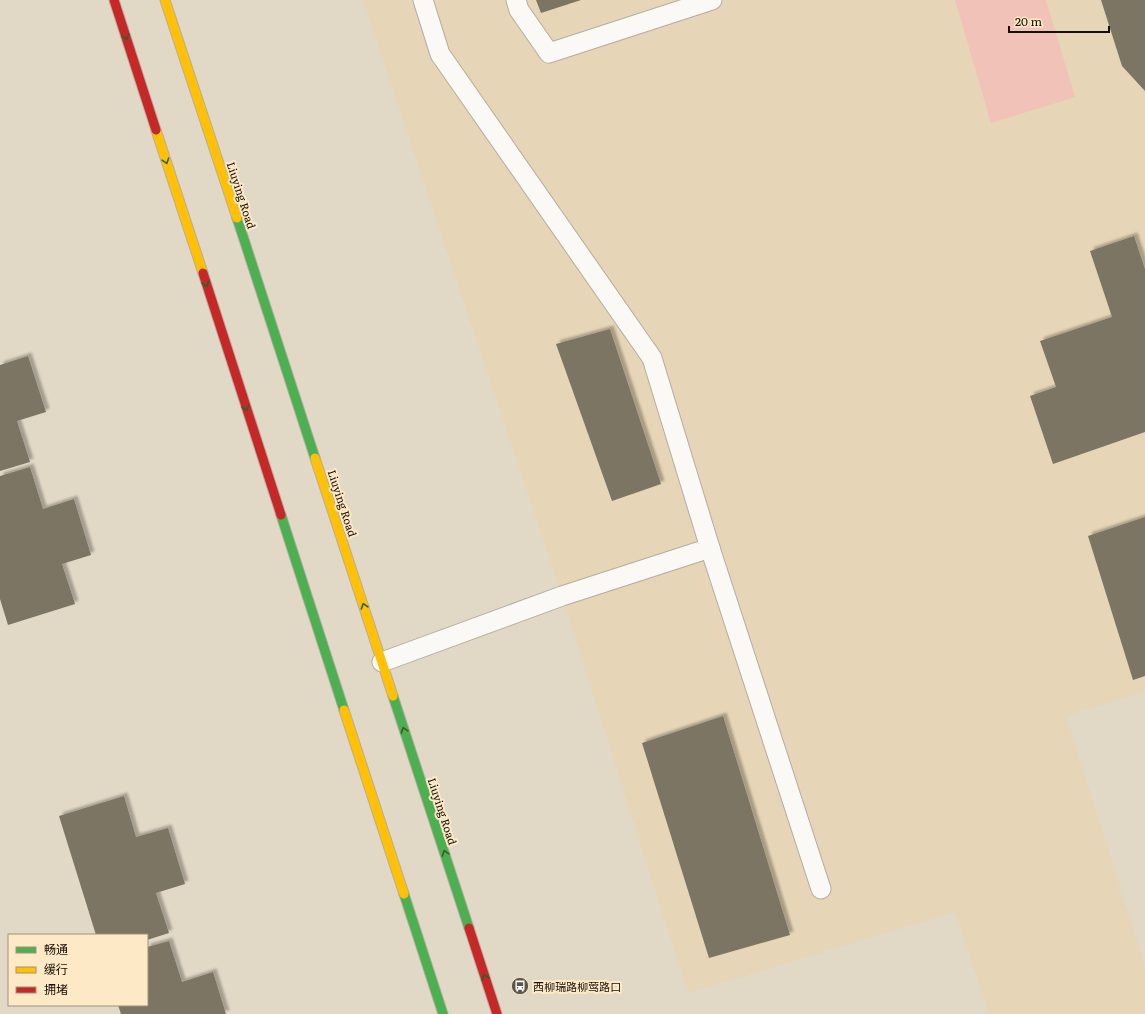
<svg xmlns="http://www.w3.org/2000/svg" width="1145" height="1014" font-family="Literata,'Noto Sans SC',serif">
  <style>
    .built { fill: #e6d5b6 }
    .green { fill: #f0c2b8 }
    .building { fill: #7b7563; filter: url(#shadow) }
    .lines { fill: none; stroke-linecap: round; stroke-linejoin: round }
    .lane-casing { stroke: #b5ad9f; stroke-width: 21 }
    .fast-casing { stroke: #b5ad9f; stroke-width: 11 }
    .slow-casing { stroke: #b5ad9f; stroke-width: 11 }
    .jam-casing { stroke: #b5ad9f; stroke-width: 11 }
    .lane { stroke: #fbf9f6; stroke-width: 19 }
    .fast { stroke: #4caf50; stroke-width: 9 }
    .slow { stroke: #ffc107; stroke-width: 9 }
    .jam { stroke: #c62828; stroke-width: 9 }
    .oneway { stroke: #305f2a }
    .labels { text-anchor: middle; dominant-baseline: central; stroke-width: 4; stroke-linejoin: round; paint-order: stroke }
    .street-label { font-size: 11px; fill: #150f04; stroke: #fde9c6 }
    .poi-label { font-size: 11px; fill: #150f04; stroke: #fde9c6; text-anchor: start }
  </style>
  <defs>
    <filter id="shadow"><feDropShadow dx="3.5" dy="-3.5" stdDeviation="1" flood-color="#0004"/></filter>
  </defs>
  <rect width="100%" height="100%" fill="#e2d8c6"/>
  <polygon class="built" points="363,0 1145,0 1145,691 1066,716 1145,967 1145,1014 989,1014 955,912 688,993 562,596"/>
  <polygon class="green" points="955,0 1046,0 1075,97 991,123"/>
  <g class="building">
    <polygon points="536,0 581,0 541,13"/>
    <polygon points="1101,0 1145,0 1145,91 1122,66"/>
    <polygon points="1134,236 1145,269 1145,432 1053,464 1030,396 1056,387 1040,341 1112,317 1090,251"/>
    <polygon points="610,329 661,484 612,501 556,344"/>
    <polygon points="28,356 46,412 17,421 30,462 0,471 0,365"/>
    <polygon points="30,467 43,509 74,499 91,555 62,564 75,604 8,625 0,599 0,476"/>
    <polygon points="1145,517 1145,676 1133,680 1088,536"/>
    <polygon points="723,716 790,935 709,958 642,743"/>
    <polygon points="124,796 136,837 168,828 185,884 156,893 169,933 147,940 147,935 96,935 59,816"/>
    <polygon points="169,941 182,982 213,972 226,1014 121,1014 118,1005 147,1005 147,947"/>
  </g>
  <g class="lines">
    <defs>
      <g id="lane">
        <polyline points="423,0 440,54 652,358 710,548 821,889"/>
        <polyline points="516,0 519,10 549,53 712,0"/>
        <polyline points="382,662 562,596 710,548"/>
      </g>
      <g id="fast">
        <polyline points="237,218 315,458"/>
        <polyline points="281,515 344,710"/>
        <polyline points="393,696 469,928"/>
        <polyline points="404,894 443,1014"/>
      </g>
      <g id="slow">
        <polyline points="165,0 237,218"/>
        <polyline points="156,130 203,273"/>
        <polyline points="315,458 393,696"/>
        <polyline points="344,710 404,894"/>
      </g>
      <g id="jam">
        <polyline points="114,0 156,130"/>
        <polyline points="203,273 281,515"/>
        <polyline points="469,928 497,1014"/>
      </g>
    </defs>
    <use href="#lane" class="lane-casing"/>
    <use href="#fast" class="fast-casing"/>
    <use href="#slow" class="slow-casing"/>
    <use href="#jam" class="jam-casing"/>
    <use href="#lane" class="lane"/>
    <use href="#fast" class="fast"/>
    <use href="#slow" class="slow"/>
    <use href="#jam" class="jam"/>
  </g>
  <defs><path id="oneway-chevron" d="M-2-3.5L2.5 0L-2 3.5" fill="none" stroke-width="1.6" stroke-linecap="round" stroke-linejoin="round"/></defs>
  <g class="oneway">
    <use href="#oneway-chevron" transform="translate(126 37) rotate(72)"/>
    <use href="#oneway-chevron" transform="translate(166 161) rotate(72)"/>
    <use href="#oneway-chevron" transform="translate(206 284) rotate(72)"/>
    <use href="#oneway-chevron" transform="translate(246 408) rotate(72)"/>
    <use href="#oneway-chevron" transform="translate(364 606) rotate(-108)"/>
    <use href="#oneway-chevron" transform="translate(404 730) rotate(-108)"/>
    <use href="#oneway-chevron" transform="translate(445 853) rotate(-108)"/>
    <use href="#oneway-chevron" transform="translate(485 977) rotate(-108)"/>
  </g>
  <defs>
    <symbol id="bus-disc" viewBox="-11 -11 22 22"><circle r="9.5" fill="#5d5548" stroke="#fde9c6"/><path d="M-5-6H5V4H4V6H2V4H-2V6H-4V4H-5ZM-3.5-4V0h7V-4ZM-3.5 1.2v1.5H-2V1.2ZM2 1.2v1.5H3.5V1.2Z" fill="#fff"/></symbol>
  </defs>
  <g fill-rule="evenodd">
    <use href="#bus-disc" x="510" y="976" width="20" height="20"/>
  </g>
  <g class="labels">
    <g class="street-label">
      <text transform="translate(242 195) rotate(72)">Liuying Road</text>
      <text transform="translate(343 503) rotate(72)">Liuying Road</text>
      <text transform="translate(443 811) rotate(72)">Liuying Road</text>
    </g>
    <g class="poi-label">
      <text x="533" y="986">西柳瑞路柳莺路口</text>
    </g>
  </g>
  <rect x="8" y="934" width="140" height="72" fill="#fde9c6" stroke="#a09278"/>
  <rect x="16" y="947" width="20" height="6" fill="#4caf50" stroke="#a09278"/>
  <text x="44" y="954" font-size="12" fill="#150f04">畅通</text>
  <rect x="16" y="967" width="20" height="6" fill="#ffc107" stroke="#a09278"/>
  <text x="44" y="974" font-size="12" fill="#150f04">缓行</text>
  <rect x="16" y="987" width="20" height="6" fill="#c62828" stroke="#a09278"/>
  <text x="44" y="994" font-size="12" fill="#150f04">拥堵</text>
  <path d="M1009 26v6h100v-6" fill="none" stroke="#150f04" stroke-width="2"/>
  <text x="1015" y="26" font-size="12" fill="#150f04" stroke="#fde9c6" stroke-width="3" paint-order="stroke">20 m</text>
</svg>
